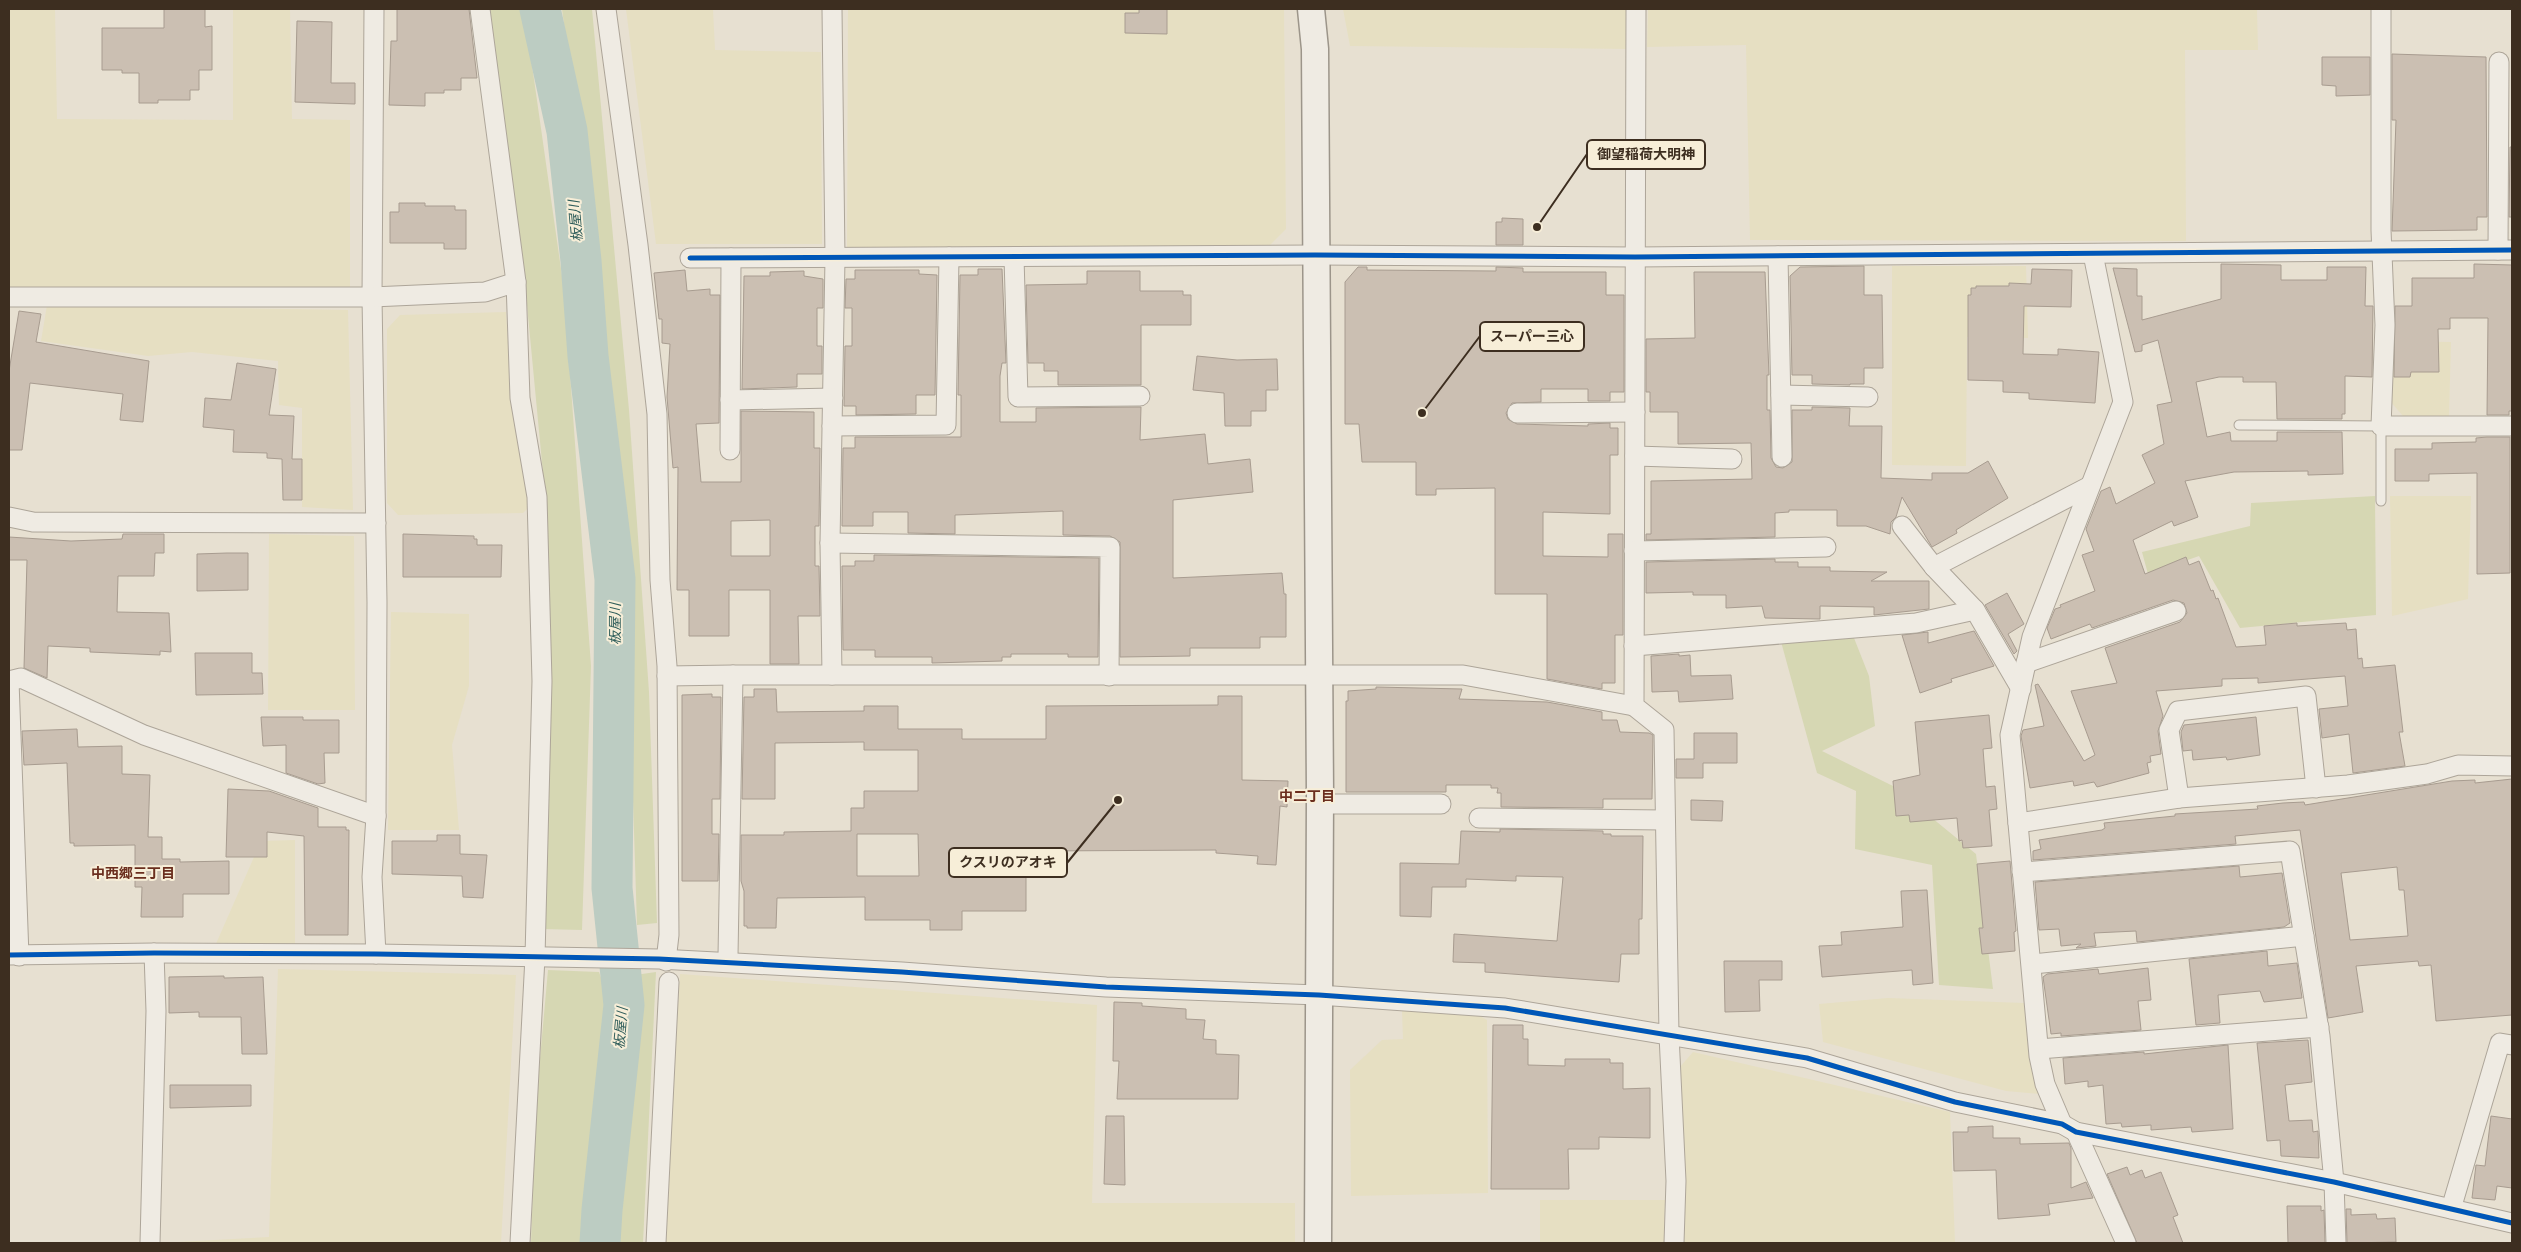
<svg xmlns="http://www.w3.org/2000/svg" width="2521" height="1252" font-family="Bitter,'Noto Sans JP',serif">
  <style>
    .farmland { fill: #e6dfc2 }
    .green { fill: #d6d7b3 }
    .lines { fill: none; stroke-linecap: round; stroke-linejoin: round }
    .river { stroke: #bcccc2; stroke-width: 41 }
    .building { fill: #cbbfb2; stroke: #a89c90; fill-rule: evenodd }
    .lane-casing { stroke: #ada599; stroke-width: 11 }
    .street-casing { stroke: #ada599; stroke-width: 21 }
    .secondary-casing { stroke: #9c958a; stroke-width: 29 }
    .lane { stroke: #efebe3; stroke-width: 9 }
    .street { stroke: #efebe3; stroke-width: 19 }
    .secondary { stroke: #efebe3; stroke-width: 26 }
    .cycleway-casing { stroke: #f7eed8; stroke-width: 8 }
    .cycleway { stroke: #0057b8; stroke-width: 5 }
    .labels { text-anchor: middle; dominant-baseline: central; stroke-width: 4; stroke-linejoin: round; paint-order: stroke }
    .water-label { font-size: 14px; font-style: italic; fill: #2f5d5a; stroke: #f7eed8 }
    .neighbourhood-label { font-size: 14px; font-weight: bold; fill: #6b2e1e; stroke: #f7eed8 }
    .leader { fill: none; stroke: #3d2e20; stroke-width: 2 }
    .callout-dot { fill: #3d2e20; stroke: #f7eed8; stroke-width: 2 }
    .callout { fill: #f7eed8; stroke: #3d2e20; stroke-width: 2 }
    .callout-label { font-size: 14px; text-anchor: middle; font-weight: bold; fill: #3d2e20 }
  </style>
  <rect width="100%" height="100%" fill="#e7e0d1"/>
  <g class="farmland">
    <polygon points="9,9 55,9 57,119 233,120 233,9 290,9 292,119 350,120 350,288 9,289"/>
    <polygon points="626,9 713,9 715,50 821,52 822,244 656,244"/>
    <polygon points="848,9 1284,9 1286,229 1268,247 847,247"/>
    <polygon points="1343,9 1629,9 1630,49 1350,46"/>
    <polygon points="1648,9 2257,9 2258,50 2185,50 2186,241 1750,240 1746,45 1647,47"/>
    <polygon points="1892,266 2026,266 2028,338 1967,337 1966,466 1892,465"/>
    <polygon points="47,305 348,310 353,510 302,507 302,408 279,405 278,361 192,352 148,356 41,341"/>
    <polygon points="506,312 513,416 529,507 523,513 398,515 387,503 387,329 400,315"/>
    <polygon points="2390,341 2451,342 2449,416 2403,416 2391,402"/>
    <polygon points="2390,496 2471,496 2468,599 2392,616"/>
    <polygon points="269,534 354,536 355,710 268,710"/>
    <polygon points="391,612 469,614 469,686 452,745 459,830 388,830"/>
    <polygon points="295,840 295,946 215,946 261,841"/>
    <polygon points="278,969 516,975 501,1243 159,1243 269,1237"/>
    <polygon points="680,974 1097,1005 1092,1203 1295,1203 1295,1243 663,1243"/>
    <polygon points="1888,998 2024,1003 2039,1094 2006,1091 1823,1042 1819,1004"/>
    <polygon points="1402,1011 1471,1011 1487,1020 1488,1193 1351,1196 1350,1070 1382,1040 1403,1039"/>
    <polygon points="1693,1052 1950,1112 1955,1243 1679,1243 1680,1067"/>
    <polygon points="1540,1200 1665,1200 1664,1243 1540,1243"/>
  </g>
  <g class="green">
    <polygon points="486,9 524,9 564,290 591,666 582,930 541,929 545,494 525,284"/>
    <polygon points="562,9 592,9 629,410 649,692 657,923 637,925 626,582 585,182"/>
    <polygon points="2375,496 2376,615 2240,628 2199,556 2148,574 2142,552 2250,526 2251,503"/>
    <polygon points="1780,638 1854,638 1869,676 1875,726 1822,751 1893,786 1976,854 1993,989 1939,985 1932,865 1855,849 1856,791 1817,773"/>
    <polygon points="548,970 599,972 610,1004 586,1243 531,1243 536,1103"/>
    <polygon points="656,972 643,1243 615,1243 635,975"/>
  </g>
  <g class="lines">
    <polyline class="river" points="540,9 567,131 581,261 588,356 615,579 612,888 624,1005 602,1210 600,1243"/>
  </g>
  <g class="building">
    <polygon points="164,9 205,9 205,27 212,26 212,70 199,70 199,90 190,90 190,100 158,100 158,103 139,103 139,73 122,73 122,70 102,70 102,28 164,28"/>
    <polygon points="397,9 469,9 477,78 461,78 461,90 444,90 444,93 425,93 425,106 389,105 391,41 397,41"/>
    <polygon points="1139,9 1167,9 1167,34 1125,33 1125,13 1139,13"/>
    <polygon points="297,21 332,22 331,83 355,83 355,104 295,102"/>
    <polygon points="2392,54 2486,57 2487,217 2477,217 2477,230 2392,231 2396,120 2392,120"/>
    <polygon points="2322,57 2370,57 2370,95 2336,96 2336,86 2322,85"/>
    <polygon points="2510,147 2512,147 2512,217 2509,217"/>
    <polygon points="399,203 425,203 425,206 455,206 455,210 466,210 466,249 444,249 444,243 390,243 390,212 399,212"/>
    <polygon points="1502,218 1523,219 1523,245 1496,245 1496,222 1502,222"/>
    <polygon points="2221,264 2281,265 2281,280 2327,280 2327,267 2366,267 2365,306 2373,306 2372,377 2345,376 2345,414 2342,414 2342,419 2277,419 2276,382 2243,382 2243,377 2219,377 2196,382 2207,437 2230,432 2231,441 2277,441 2277,432 2342,432 2343,474 2308,475 2308,471 2234,472 2185,481 2198,517 2174,526 2172,521 2133,540 2145,574 2186,557 2189,565 2199,561 2211,591 2213,590 2216,599 2218,598 2236,647 2266,645 2264,626 2297,623 2297,626 2346,623 2347,630 2356,629 2358,659 2362,658 2363,668 2395,665 2403,732 2399,732 2405,766 2353,773 2349,734 2322,738 2319,709 2348,706 2345,676 2258,683 2258,678 2222,679 2222,686 2156,691 2163,716 2158,731 2161,754 2150,756 2151,762 2147,763 2149,773 2097,787 2094,782 2074,786 2073,781 2030,788 2021,736 2023,730 2044,726 2035,685 2038,684 2084,761 2095,755 2071,691 2117,683 2105,648 2180,622 2187,613 2184,603 2173,600 2092,628 2090,624 2051,639 2047,628 2055,609 2061,607 2060,605 2095,591 2082,555 2094,551 2086,529 2101,491 2110,487 2116,504 2155,483 2142,455 2164,444 2157,405 2172,402 2158,340 2142,345 2142,351 2135,352 2113,268 2137,269 2137,296 2142,296 2142,320 2221,299"/>
    <polygon points="2474,264 2512,265 2512,411 2509,411 2509,415 2487,415 2488,318 2450,318 2450,329 2438,329 2439,372 2411,372 2410,377 2394,377 2395,306 2412,306 2412,278 2474,278"/>
    <polygon points="1864,266 1864,295 1882,295 1883,368 1864,368 1864,384 1850,384 1850,385 1812,384 1812,375 1792,375 1790,276 1800,267"/>
    <polygon points="1358,267 1367,267 1367,270 1496,271 1496,267 1523,268 1523,272 1606,272 1606,295 1624,295 1624,392 1610,392 1610,401 1588,401 1588,389 1541,389 1541,402 1512,403 1506,413 1508,419 1517,424 1588,426 1588,424 1610,423 1610,428 1618,428 1618,455 1610,455 1610,514 1543,512 1543,556 1608,557 1608,534 1623,534 1623,635 1615,635 1615,683 1602,683 1602,689 1547,679 1547,594 1495,594 1495,488 1436,489 1436,495 1416,495 1416,462 1362,462 1359,424 1345,424 1345,282"/>
    <polygon points="978,269 1002,269 1006,363 1002,363 1000,376 1000,422 1036,422 1036,408 1141,407 1140,440 1205,434 1208,464 1250,459 1253,492 1173,500 1173,578 1282,573 1284,594 1286,594 1286,637 1260,637 1260,648 1190,648 1190,656 1120,657 1120,542 1110,536 1063,535 1063,511 955,515 955,534 908,533 908,512 873,512 873,526 842,526 843,448 855,448 855,437 961,437 961,395 958,395 960,275 978,275"/>
    <polygon points="2032,269 2072,270 2071,307 2024,306 2023,354 2058,355 2058,349 2099,352 2095,403 2029,399 2029,393 2003,392 2003,381 1968,380 1968,295 1971,295 1971,288 1976,288 1976,286 2009,286 2009,283 2031,284"/>
    <path d="M685,270L687,291L710,289V295H720L719,423L696,424L701,482H741V411L814,412V448H820L819,526H815V566H819L820,616H798L799,664H770V590H729V636H689V590H677L678,467L673,468L667,397L670,344L662,343V319H659L654,273ZM770,520V556H731V521Z"/>
    <polygon points="855,270 919,270 919,274 937,275 935,395 916,395 916,414 856,415 856,406 844,406 845,346 852,346 852,308 845,308 846,279 855,279"/>
    <polygon points="804,271 804,276 823,279 823,308 817,308 817,346 822,346 822,374 797,374 797,387 742,389 744,276 770,276 770,272"/>
    <polygon points="1087,271 1140,271 1140,291 1183,291 1183,295 1191,295 1191,325 1141,325 1141,385 1058,385 1058,371 1044,371 1044,363 1028,363 1026,285 1087,284"/>
    <polygon points="1694,272 1765,272 1769,375 1767,375 1767,410 1770,410 1771,458 1776,467 1783,468 1792,462 1792,410 1812,410 1812,407 1850,408 1849,426 1882,426 1881,478 1932,480 1932,473 1968,473 1988,461 2008,498 1956,530 1957,533 1932,547 1902,497 1896,517 1891,522 1890,534 1866,526 1837,526 1837,510 1789,510 1789,512 1775,513 1775,537 1646,540 1646,534 1651,534 1651,481 1752,479 1751,443 1678,444 1678,412 1650,412 1650,392 1646,392 1646,339 1695,338"/>
    <polygon points="19,311 41,314 36,342 149,361 143,422 120,420 123,394 30,383 22,450 9,450 9,371"/>
    <polygon points="1197,356 1237,360 1277,359 1278,390 1266,390 1266,411 1251,411 1251,426 1225,426 1224,393 1193,390"/>
    <polygon points="237,363 276,369 269,415 294,416 292,459 302,459 302,500 283,500 282,459 267,458 267,453 233,452 234,430 203,427 205,398 231,400"/>
    <polygon points="2487,437 2510,437 2510,573 2477,574 2477,473 2429,474 2429,481 2395,481 2395,449 2432,449 2432,443 2476,442 2476,438"/>
    <polygon points="123,534 164,534 164,553 155,553 154,576 118,576 117,612 169,613 171,652 160,651 160,655 90,652 90,648 48,646 47,678 24,668 27,560 9,560 9,537 71,541 122,539"/>
    <polygon points="403,534 474,536 474,539 477,539 477,545 502,545 501,577 403,577"/>
    <polygon points="227,553 248,553 248,590 197,591 197,554"/>
    <polygon points="874,555 1099,558 1098,657 1068,657 1068,654 1011,654 1011,657 1002,657 1002,661 932,663 932,657 875,657 875,650 843,650 842,566 855,566 855,561 874,561"/>
    <polygon points="1775,559 1775,562 1798,562 1798,567 1830,567 1830,571 1887,572 1871,581 1929,581 1929,609 1874,615 1874,607 1820,606 1820,619 1765,618 1762,606 1726,608 1726,595 1693,595 1693,592 1646,593 1646,562"/>
    <polygon points="2007,593 2024,624 2008,634 2017,651 2014,654 1985,605"/>
    <polygon points="1974,631 1994,666 1951,679 1952,682 1920,693 1902,635 1928,632 1928,643"/>
    <polygon points="195,653 252,653 252,673 262,673 263,694 196,695"/>
    <polygon points="1679,654 1679,656 1690,655 1691,676 1731,675 1733,699 1679,702 1678,691 1652,692 1651,656"/>
    <polygon points="1376,687 1462,689 1459,699 1547,702 1602,712 1602,720 1617,720 1620,732 1649,733 1653,735 1652,799 1603,799 1603,808 1501,807 1501,793 1497,793 1498,788 1491,788 1491,785 1446,785 1446,792 1346,792 1346,701 1348,701 1348,691 1376,689"/>
    <path d="M754,689H776L777,712L864,711V706H898V729H962V739H1046V706L1218,705V696H1242V780L1288,781L1287,807L1280,806L1276,865L1257,864L1258,856L1216,853V850L1039,851V872H1026V911H962V930H930V920H865V897L777,898L776,928H747V926H744V891L741,881V835H784V832L851,831V808H864V791H918V750H864V742L775,743V799H742L744,697H754ZM857,834H918L919,876H857Z"/>
    <polygon points="712,694 712,697 721,697 720,799 712,799 712,834 719,834 718,881 682,881 682,695"/>
    <polygon points="1989,715 1992,748 1983,749 1986,787 1995,786 1997,809 1989,810 1992,846 1963,848 1962,840 1959,841 1957,818 1910,822 1909,815 1896,816 1893,781 1920,775 1915,722"/>
    <polygon points="261,717 303,717 303,720 339,720 339,753 324,753 325,783 318,784 286,773 286,745 263,746"/>
    <polygon points="2256,717 2260,755 2227,760 2226,757 2193,760 2192,750 2183,751 2181,732 2184,725"/>
    <polygon points="77,729 78,747 122,746 122,774 150,775 148,837 162,837 162,859 180,859 180,862 229,861 229,894 183,894 183,917 141,917 142,887 135,887 135,845 74,846 74,843 70,843 67,763 24,765 22,731"/>
    <polygon points="1694,733 1737,733 1737,763 1703,763 1703,778 1676,778 1676,759 1694,759"/>
    <path d="M2512,779V1015L2436,1021L2431,965L2419,966L2418,961L2356,966L2363,1012L2328,1018L2300,830L2235,836L2236,844L2033,860V851L2041,849L2039,840L2102,830L2105,828L2104,823L2175,816V814L2258,809L2257,806L2283,803L2304,802L2305,805L2452,781L2475,780V783ZM2397,867L2399,890H2404L2408,936L2350,940L2341,873Z"/>
    <polygon points="228,789 269,791 318,808 318,827 346,827 346,830 349,830 348,935 305,935 304,836 267,832 267,857 226,857"/>
    <polygon points="1691,800 1723,801 1722,821 1691,820"/>
    <polygon points="1500,829 1603,831 1603,834 1611,834 1611,836 1643,836 1642,919 1639,919 1639,954 1621,954 1619,982 1485,972 1485,963 1453,962 1454,934 1557,941 1563,877 1516,876 1516,881 1466,879 1466,887 1432,887 1431,917 1400,916 1400,863 1459,864 1461,831 1500,832"/>
    <polygon points="437,835 460,835 460,854 487,855 483,898 463,897 462,876 392,874 392,841 437,841"/>
    <polygon points="2010,861 2016,931 2014,932 2015,951 1982,954 1979,928 1983,928 1977,864"/>
    <polygon points="2239,866 2240,877 2282,873 2290,923 2284,927 2137,942 2136,931 2094,933 2096,946 2076,948 2081,944 2061,946 2059,929 2039,930 2035,882"/>
    <polygon points="1927,890 1933,983 1913,985 1912,970 1822,977 1819,946 1842,945 1841,932 1903,927 1901,891"/>
    <polygon points="2267,951 2268,966 2297,963 2302,998 2264,1002 2260,991 2218,995 2220,1023 2196,1025 2189,959"/>
    <polygon points="1724,961 1782,961 1782,980 1759,980 1760,1011 1725,1012"/>
    <polygon points="2148,968 2151,1000 2138,1001 2141,1030 2061,1036 2061,1033 2051,1034 2043,977 2047,974 2098,969 2099,974"/>
    <polygon points="224,976 224,978 263,977 267,1054 242,1054 241,1017 199,1017 199,1012 169,1013 169,977"/>
    <polygon points="1114,1002 1142,1003 1142,1006 1186,1009 1186,1019 1205,1020 1203,1039 1216,1040 1216,1054 1239,1055 1238,1099 1117,1099 1119,1061 1113,1061"/>
    <polygon points="1493,1025 1523,1025 1523,1039 1528,1039 1528,1065 1565,1066 1565,1059 1610,1059 1610,1063 1623,1063 1623,1089 1650,1088 1650,1138 1599,1137 1599,1149 1568,1149 1569,1189 1491,1189"/>
    <polygon points="2308,1040 2312,1082 2285,1085 2289,1121 2312,1120 2313,1132 2318,1131 2319,1158 2281,1156 2280,1140 2267,1141 2257,1043"/>
    <polygon points="2228,1045 2233,1129 2192,1132 2191,1127 2151,1130 2151,1125 2122,1127 2121,1123 2106,1124 2103,1085 2088,1087 2088,1081 2065,1084 2063,1058 2144,1052 2144,1054"/>
    <polygon points="170,1085 251,1085 251,1106 170,1108"/>
    <polygon points="1106,1116 1124,1116 1125,1185 1104,1184"/>
    <polygon points="2491,1116 2512,1119 2512,1188 2497,1186 2495,1200 2472,1198 2476,1165 2485,1166"/>
    <polygon points="1993,1126 1993,1138 2020,1138 2020,1144 2069,1143 2071,1148 2071,1188 2086,1182 2093,1198 2048,1204 2050,1215 1998,1219 1996,1170 1954,1171 1953,1132 1968,1132 1968,1127"/>
    <polygon points="2127,1167 2130,1175 2142,1170 2145,1178 2161,1172 2178,1215 2173,1217 2183,1243 2137,1243 2107,1174"/>
    <polygon points="2287,1206 2321,1206 2321,1211 2324,1210 2325,1243 2288,1243"/>
    <polygon points="2346,1209 2351,1209 2351,1215 2376,1214 2377,1219 2395,1218 2396,1242 2347,1243"/>
  </g>
  <g class="lines">
    <defs>
      <polyline id="lane" points="2239,425 2381,426 2381,501"/>
      <g id="street">
        <polyline points="374,9 372,297 377,602 376,816 372,877 376,954"/>
        <polyline points="480,9 516,282 520,398 537,497 542,681 535,957 520,1243"/>
        <polyline points="606,9 638,245 657,414 660,580 667,666 669,935 666,961"/>
        <polyline points="832,9 835,258 830,543 832,675"/>
        <polyline points="1636,9 1634,706 1664,730 1669,1035 1676,1181 1674,1243"/>
        <polyline points="2381,9 2381,230 2385,325 2381,426 2512,426"/>
        <polyline points="2498,250 2499,62"/>
        <polyline points="1778,256 1782,457"/>
        <polyline points="1014,257 1018,397 1140,396"/>
        <polyline points="690,258 1315,255 1635,257 2512,250"/>
        <polyline points="9,297 372,297 485,292 516,282"/>
        <polyline points="1781,395 1868,397"/>
        <polyline points="730,400 833,398"/>
        <polyline points="1517,413 1635,412"/>
        <polyline points="832,426 946,425 949,257"/>
        <polyline points="730,450 731,258"/>
        <polyline points="1635,456 1732,459"/>
        <polyline points="9,517 33,522 376,523"/>
        <polyline points="1902,526 1934,567 1975,610"/>
        <polyline points="830,543 1110,547 1109,676"/>
        <polyline points="1634,551 1826,547"/>
        <polyline points="1934,567 2090,486"/>
        <polyline points="1634,646 1916,623 1975,610 2021,689"/>
        <polyline points="2026,663 2176,611"/>
        <polyline points="667,676 733,675"/>
        <polyline points="9,681 21,678 144,735 376,816"/>
        <polyline points="9,681 19,956"/>
        <polyline points="2179,798 2169,730 2178,711 2306,696 2316,788"/>
        <polyline points="1320,804 1441,804"/>
        <polyline points="1479,818 1665,820"/>
        <polyline points="2018,823 2179,798 2348,785 2427,774 2458,765 2512,766"/>
        <polyline points="2022,872 2290,851 2320,1036 2334,1182 2336,1243"/>
        <polyline points="9,955 154,953 376,954 659,959 902,972 1106,987 1319,995 1505,1008 1807,1058 1955,1102 2062,1124 2076,1132 2334,1182 2512,1223"/>
        <polyline points="728,956 733,675 1463,675 1634,706"/>
        <polyline points="2033,964 2304,936"/>
        <polyline points="2039,1049 2319,1027"/>
        <polyline points="2062,1124 2045,1084 2039,1056 2010,735 2032,637 2123,402 2093,254"/>
        <polyline points="2076,1132 2126,1243"/>
        <polyline points="2451,1209 2500,1043 2512,1045"/>
        <polyline points="150,1243 156,1011 154,953"/>
        <polyline points="656,1243 669,982"/>
      </g>
      <polyline id="secondary" points="1311,9 1315,49 1320,795 1318,1243"/>
    </defs>
    <use href="#lane" class="lane-casing"/>
    <use href="#street" class="street-casing"/>
    <use href="#secondary" class="secondary-casing"/>
    <use href="#lane" class="lane"/>
    <use href="#street" class="street"/>
    <use href="#secondary" class="secondary"/>
    <defs>
      <g id="cycleway">
        <polyline points="690,258 1315,255 1635,257 2512,250"/>
        <polyline points="9,955 154,953 376,954 659,959 902,972 1106,987 1319,995 1505,1008 1807,1058 1955,1102 2062,1124 2076,1132 2334,1182 2512,1223"/>
      </g>
    </defs>
    <use href="#cycleway" class="cycleway-casing"/>
    <use href="#cycleway" class="cycleway"/>
  </g>
  <g class="labels">
    <g class="water-label">
      <text transform="translate(576 221) rotate(-95)">板屋川</text>
      <text transform="translate(615 624) rotate(-90)">板屋川</text>
      <text transform="translate(621 1028) rotate(-85)">板屋川</text>
    </g>
    <g class="neighbourhood-label">
      <text x="1307" y="796">中二丁目</text>
      <text x="133" y="873">中西郷三丁目</text>
    </g>
  </g>
  <path class="leader" d="M1537 227L1587 154M1422 413L1480 336M1118 800L1067 863"/>
  <g class="callout-dot">
    <circle cx="1537" cy="227" r="5"/>
    <circle cx="1422" cy="413" r="5"/>
    <circle cx="1118" cy="800" r="5"/>
  </g>
  <g class="callout">
    <rect x="1587" y="140" width="118" height="29" rx="5"/>
    <rect x="1480" y="322" width="104" height="29" rx="5"/>
    <rect x="949" y="848" width="118" height="29" rx="5"/>
  </g>
  <g class="callout-label">
    <text x="1646" y="159">御望稲荷大明神</text>
    <text x="1532" y="341">スーパー三心</text>
    <text x="1008" y="867">クスリのアオキ</text>
  </g>
  <rect width="2521" height="1252" fill="none" stroke="#3d2e20" stroke-width="20"/>
</svg>
